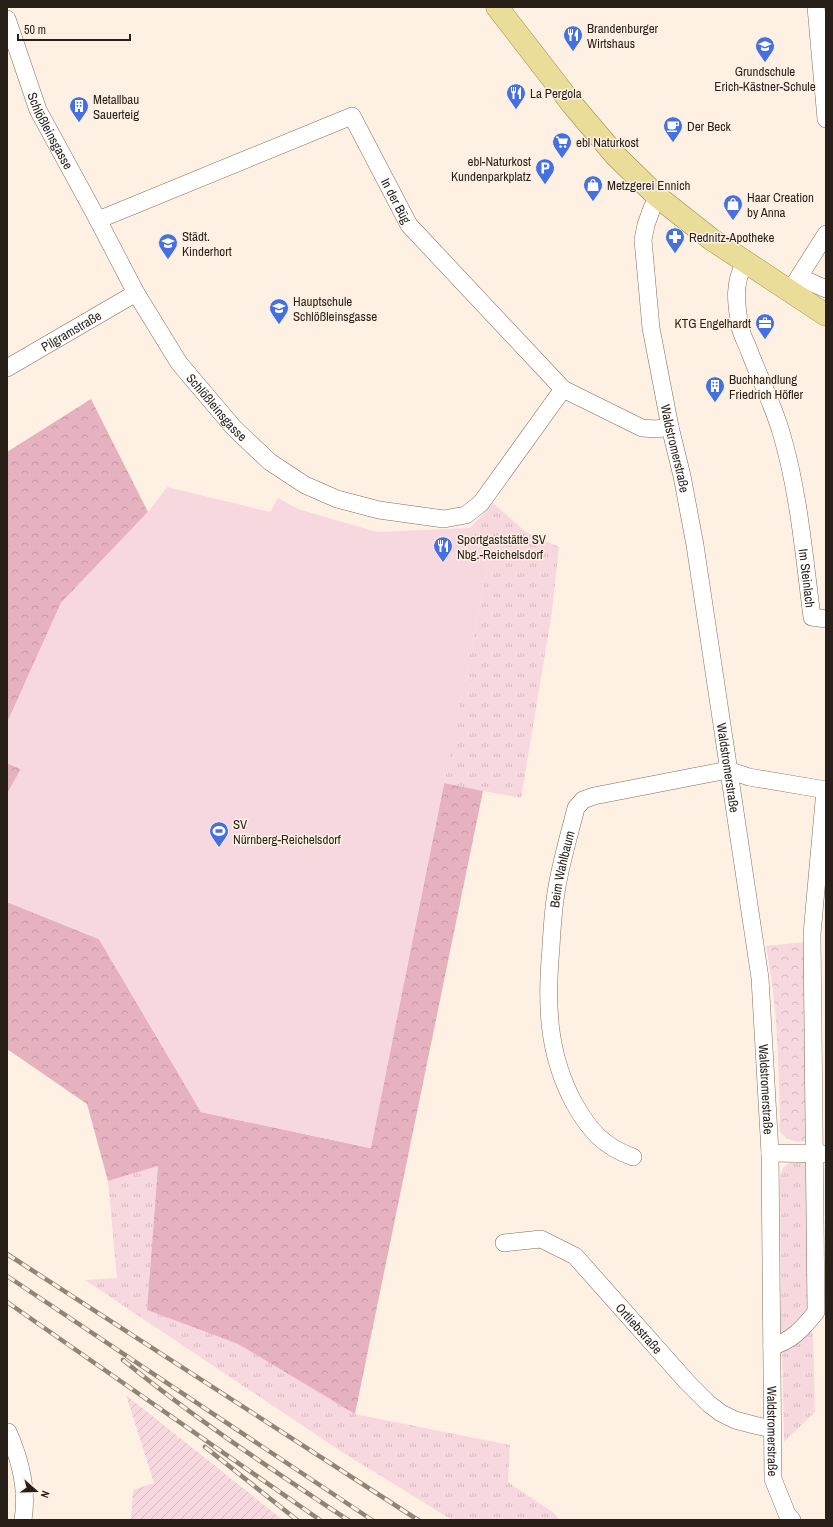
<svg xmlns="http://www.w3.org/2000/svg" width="833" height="1527" font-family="'Archivo Narrow',sans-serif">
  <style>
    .grass { fill: url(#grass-tufts) }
    .forest { fill: url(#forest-crowns) }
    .park { fill: url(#park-crowns) }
    .garden { fill: url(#garden-furrows) }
    .pitch { fill: #f8d8df }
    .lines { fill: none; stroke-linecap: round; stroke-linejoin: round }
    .street-casing { stroke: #816e5b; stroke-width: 18 }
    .primary-casing { stroke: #9b8c40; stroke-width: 23 }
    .street { stroke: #fff; stroke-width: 17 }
    .primary { stroke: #e9dd99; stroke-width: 22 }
    .rail-casing { stroke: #8f847a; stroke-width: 4.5 }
    .rail { stroke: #fef1e4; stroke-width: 3; stroke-dasharray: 9; stroke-linecap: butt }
    .labels { text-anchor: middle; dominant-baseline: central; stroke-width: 3; stroke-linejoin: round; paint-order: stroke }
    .poi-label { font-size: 13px; fill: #271f18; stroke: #fef1e4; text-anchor: start }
    .street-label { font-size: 13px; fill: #271f18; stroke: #fef1e4 }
  </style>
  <defs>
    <pattern id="grass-tufts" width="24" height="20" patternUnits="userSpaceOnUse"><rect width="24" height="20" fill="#f8d8df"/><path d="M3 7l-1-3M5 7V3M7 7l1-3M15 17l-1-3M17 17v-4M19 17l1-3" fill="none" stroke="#d5b9bf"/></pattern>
    <pattern id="forest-crowns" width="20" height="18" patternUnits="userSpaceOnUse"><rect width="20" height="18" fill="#e6b2bf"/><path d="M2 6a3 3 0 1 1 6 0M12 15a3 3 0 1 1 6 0" fill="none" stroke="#c599a3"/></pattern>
    <pattern id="park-crowns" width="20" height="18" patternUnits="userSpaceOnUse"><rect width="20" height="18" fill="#f8d8df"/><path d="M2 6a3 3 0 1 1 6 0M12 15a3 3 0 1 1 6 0" fill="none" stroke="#d5b9bf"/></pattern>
    <pattern id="garden-furrows" width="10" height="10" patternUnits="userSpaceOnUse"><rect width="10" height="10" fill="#f8d8df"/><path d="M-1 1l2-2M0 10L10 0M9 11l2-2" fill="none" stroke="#d5b9bf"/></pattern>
  </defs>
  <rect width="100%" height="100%" fill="#fef1e4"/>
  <g class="grass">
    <polygon points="493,503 527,533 559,547 552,612 521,798 483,791 444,783 489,560 470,528"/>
    <polygon points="789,1163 810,1163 811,1309 781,1335 780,1176 783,1168"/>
    <polygon points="158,1166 147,1310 238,1344 355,1414 510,1445 508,1482 554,1513 560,1520 452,1520 342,1452 85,1280 117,1278 108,1181"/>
    <polygon points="811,1330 813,1334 815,1412 784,1442 782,1351"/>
  </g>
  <g class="forest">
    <polygon points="91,399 148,512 61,603 7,723 7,452"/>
    <polygon points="7,763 21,769 7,794"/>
    <polygon points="444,783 483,791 355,1414 238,1344 147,1310 158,1166 108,1181 87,1104 7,1049 7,902 99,939 201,1112 370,1148"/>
  </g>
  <path class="park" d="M805,942L810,1141C795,1142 791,1143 780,1132C779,1069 778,1008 766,946Z"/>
  <polygon class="garden" points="126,1395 283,1520 131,1520 133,1490 154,1483"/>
  <polygon class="pitch" points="167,487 270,512 278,498 298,509 377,532 470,528 489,560 371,1148 201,1112 99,939 7,902 7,794 21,769 7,763 7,723 61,603 148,512"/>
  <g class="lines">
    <defs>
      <g id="street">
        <polyline points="816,7 826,119"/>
        <path id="s1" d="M7,19L38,110L98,220L136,293L179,363L234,428L270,462L305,485L337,499L379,510L444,519L466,515L481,503L563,389"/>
        <path id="s2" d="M658,197L652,208L646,225L643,240L651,328L670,427L682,476L695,545L760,978L770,1153L773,1479L787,1514L792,1520"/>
        <path id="s3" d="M98,220L352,116L409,225L563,389L642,428L656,429L670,427"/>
        <path id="s4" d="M745,262C733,284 736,303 740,327C742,336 747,344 750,353C760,379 773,405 781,432C799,492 804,556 812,617L826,619"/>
        <polyline points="799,277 826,289"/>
        <polyline points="790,291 826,234"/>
        <path id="s5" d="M7,368L136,293"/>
        <polyline points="770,1153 826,1154"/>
        <path id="s6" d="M633,1157C604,1147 589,1130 574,1103C547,1053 546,1003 551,947C552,929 553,911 556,893C560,865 569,836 576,808L583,800L594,796L728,770L749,777L826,790"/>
        <path id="s7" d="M504,1243L541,1239L575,1256L687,1382L709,1404L721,1413L735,1420L754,1425L772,1429"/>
        <path d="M772,1346C791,1342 804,1327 816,1312L812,934L825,790"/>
        <path d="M8,1432C20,1459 28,1490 23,1520"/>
      </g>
      <polyline id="primary" points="497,7 572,104 616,156 658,197 711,239 826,315"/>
    </defs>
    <use href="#street" class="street-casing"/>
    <use href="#primary" class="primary-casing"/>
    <use href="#street" class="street"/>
    <use href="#primary" class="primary"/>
    <defs>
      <g id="rail">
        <polyline points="7,1254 418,1520"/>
        <polyline points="7,1276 372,1520"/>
        <polyline points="7,1302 320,1520"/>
        <path d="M123,1360C194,1418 271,1469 348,1520"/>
        <polyline points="205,1447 297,1520"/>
      </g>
    </defs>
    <use href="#rail" class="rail-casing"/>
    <use href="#rail" class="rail"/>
  </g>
  <defs>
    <symbol id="restaurant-pin" viewBox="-11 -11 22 30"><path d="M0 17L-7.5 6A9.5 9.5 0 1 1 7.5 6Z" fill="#4470e2" stroke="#fef1e4"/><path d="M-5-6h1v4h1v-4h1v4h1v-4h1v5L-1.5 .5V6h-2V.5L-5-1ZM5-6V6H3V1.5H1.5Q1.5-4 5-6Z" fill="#fff"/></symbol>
    <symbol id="school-pin" viewBox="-11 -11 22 30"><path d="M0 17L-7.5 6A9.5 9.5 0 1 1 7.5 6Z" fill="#4470e2" stroke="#fef1e4"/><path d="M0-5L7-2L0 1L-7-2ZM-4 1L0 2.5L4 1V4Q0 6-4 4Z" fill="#fff"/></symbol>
    <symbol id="building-pin" viewBox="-11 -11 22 30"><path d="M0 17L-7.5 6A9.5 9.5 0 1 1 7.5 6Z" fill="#4470e2" stroke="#fef1e4"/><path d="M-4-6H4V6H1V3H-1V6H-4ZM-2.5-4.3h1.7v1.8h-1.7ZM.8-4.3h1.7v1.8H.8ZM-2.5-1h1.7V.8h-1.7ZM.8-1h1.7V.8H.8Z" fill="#fff"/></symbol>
    <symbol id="cafe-pin" viewBox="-11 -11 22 30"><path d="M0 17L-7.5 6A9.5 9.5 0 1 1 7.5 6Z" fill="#4470e2" stroke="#fef1e4"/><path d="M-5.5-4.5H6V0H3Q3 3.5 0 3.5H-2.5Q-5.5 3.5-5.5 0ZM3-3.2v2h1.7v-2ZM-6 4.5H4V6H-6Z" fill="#fff"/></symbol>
    <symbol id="supermarket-pin" viewBox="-11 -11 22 30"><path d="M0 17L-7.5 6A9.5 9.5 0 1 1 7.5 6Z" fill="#4470e2" stroke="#fef1e4"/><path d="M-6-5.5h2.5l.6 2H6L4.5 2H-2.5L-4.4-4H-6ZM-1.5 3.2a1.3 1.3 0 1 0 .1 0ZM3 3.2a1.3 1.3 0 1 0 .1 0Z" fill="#fff"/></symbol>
    <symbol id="parking-pin" viewBox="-11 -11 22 30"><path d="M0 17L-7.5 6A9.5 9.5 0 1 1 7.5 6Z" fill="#4470e2" stroke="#fef1e4"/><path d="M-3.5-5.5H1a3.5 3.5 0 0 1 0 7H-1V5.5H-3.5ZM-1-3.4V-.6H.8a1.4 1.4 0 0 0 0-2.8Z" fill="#fff"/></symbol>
    <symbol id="shop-pin" viewBox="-11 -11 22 30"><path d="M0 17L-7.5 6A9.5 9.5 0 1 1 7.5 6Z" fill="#4470e2" stroke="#fef1e4"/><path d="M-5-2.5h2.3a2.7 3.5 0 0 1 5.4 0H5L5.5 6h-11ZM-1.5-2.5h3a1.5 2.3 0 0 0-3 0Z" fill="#fff"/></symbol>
    <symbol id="pharmacy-pin" viewBox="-11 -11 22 30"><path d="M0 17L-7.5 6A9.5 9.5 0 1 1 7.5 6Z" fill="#4470e2" stroke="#fef1e4"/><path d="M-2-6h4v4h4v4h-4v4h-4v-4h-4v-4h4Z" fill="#fff"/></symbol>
    <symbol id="office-pin" viewBox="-11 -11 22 30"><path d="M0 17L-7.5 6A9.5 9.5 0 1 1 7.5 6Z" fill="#4470e2" stroke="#fef1e4"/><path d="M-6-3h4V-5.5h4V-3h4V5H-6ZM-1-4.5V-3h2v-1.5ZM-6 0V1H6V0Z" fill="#fff"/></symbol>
    <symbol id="stadium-pin" viewBox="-11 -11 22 30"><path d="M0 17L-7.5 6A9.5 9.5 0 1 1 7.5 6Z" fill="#4470e2" stroke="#fef1e4"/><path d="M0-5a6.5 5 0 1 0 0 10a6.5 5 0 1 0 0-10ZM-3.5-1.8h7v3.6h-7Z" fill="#fff"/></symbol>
  </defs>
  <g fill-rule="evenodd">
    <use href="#restaurant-pin" x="562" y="24" width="22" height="30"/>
    <use href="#school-pin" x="754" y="35" width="22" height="30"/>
    <use href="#restaurant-pin" x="505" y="82" width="22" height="30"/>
    <use href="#building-pin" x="68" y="95" width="22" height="30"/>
    <use href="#cafe-pin" x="662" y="115" width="22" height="30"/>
    <use href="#supermarket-pin" x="551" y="131" width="22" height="30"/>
    <use href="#parking-pin" x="534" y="157" width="22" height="30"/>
    <use href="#shop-pin" x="582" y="174" width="22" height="30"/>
    <use href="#shop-pin" x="722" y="193" width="22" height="30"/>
    <use href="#pharmacy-pin" x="664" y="226" width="22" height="30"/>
    <use href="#school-pin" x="157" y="232" width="22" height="30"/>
    <use href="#school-pin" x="268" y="297" width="22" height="30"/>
    <use href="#office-pin" x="754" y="312" width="22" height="30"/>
    <use href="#building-pin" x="704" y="375" width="22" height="30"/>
    <use href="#restaurant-pin" x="432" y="535" width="22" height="30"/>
    <use href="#stadium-pin" x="208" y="820" width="22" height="30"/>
  </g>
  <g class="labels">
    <g class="poi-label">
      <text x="587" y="28">Brandenburger<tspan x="587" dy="15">Wirtshaus</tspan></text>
      <text x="765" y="71" text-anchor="middle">Grundschule<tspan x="765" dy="15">Erich-Kästner-Schule</tspan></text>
      <text x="530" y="93">La Pergola</text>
      <text x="93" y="99">Metallbau<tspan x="93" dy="15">Sauerteig</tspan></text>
      <text x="687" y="126">Der Beck</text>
      <text x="576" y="142">ebl Naturkost</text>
      <text x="531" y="161" text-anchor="end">ebl-Naturkost<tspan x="531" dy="15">Kundenparkplatz</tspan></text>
      <text x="607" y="185">Metzgerei Ennich</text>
      <text x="747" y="197">Haar Creation<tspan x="747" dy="15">by Anna</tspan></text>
      <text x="182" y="236">Städt.<tspan x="182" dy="15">Kinderhort</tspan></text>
      <text x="689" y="237">Rednitz-Apotheke</text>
      <text x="293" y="301">Hauptschule<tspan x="293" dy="15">Schlößleinsgasse</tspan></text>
      <text x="751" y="323" text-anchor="end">KTG Engelhardt</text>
      <text x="729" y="379">Buchhandlung<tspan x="729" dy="15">Friedrich Höfler</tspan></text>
      <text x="457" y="539">Sportgaststätte SV<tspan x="457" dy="15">Nbg.-Reichelsdorf</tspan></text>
      <text x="233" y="824">SV<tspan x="233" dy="15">Nürnberg-Reichelsdorf</tspan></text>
    </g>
    <g class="street-label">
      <text stroke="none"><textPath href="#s1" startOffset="120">Schlößleinsgasse</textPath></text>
      <text stroke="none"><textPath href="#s3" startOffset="370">In der Büg</textPath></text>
      <text stroke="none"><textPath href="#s5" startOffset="74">Pilgramstraße</textPath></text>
      <text stroke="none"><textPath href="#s1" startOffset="444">Schlößleinsgasse</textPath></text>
      <text stroke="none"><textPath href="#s2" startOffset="257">Waldstromerstraße</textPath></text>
      <text stroke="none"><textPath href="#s4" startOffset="328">Im Steinlach</textPath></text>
      <text stroke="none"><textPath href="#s2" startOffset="581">Waldstromerstraße</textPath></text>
      <text stroke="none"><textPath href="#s6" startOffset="321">Beim Wahlbaum</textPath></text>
      <text stroke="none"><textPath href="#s2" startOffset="905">Waldstromerstraße</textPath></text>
      <text stroke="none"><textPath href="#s7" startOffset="172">Ortliebstraße</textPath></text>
      <text stroke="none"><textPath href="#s2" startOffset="1247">Waldstromerstraße</textPath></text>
    </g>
  </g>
  <rect width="833" height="1527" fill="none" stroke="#271f18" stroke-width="16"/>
  <g transform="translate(36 1491) rotate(110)" stroke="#fef1e4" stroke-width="3" paint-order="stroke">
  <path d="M0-3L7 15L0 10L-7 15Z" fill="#271f18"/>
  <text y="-6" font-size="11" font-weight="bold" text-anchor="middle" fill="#271f18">N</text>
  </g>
  <path d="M18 34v6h112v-6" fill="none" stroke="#271f18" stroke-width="2"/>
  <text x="24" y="34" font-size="12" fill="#271f18" stroke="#fef1e4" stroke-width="3" paint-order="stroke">50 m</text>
</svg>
